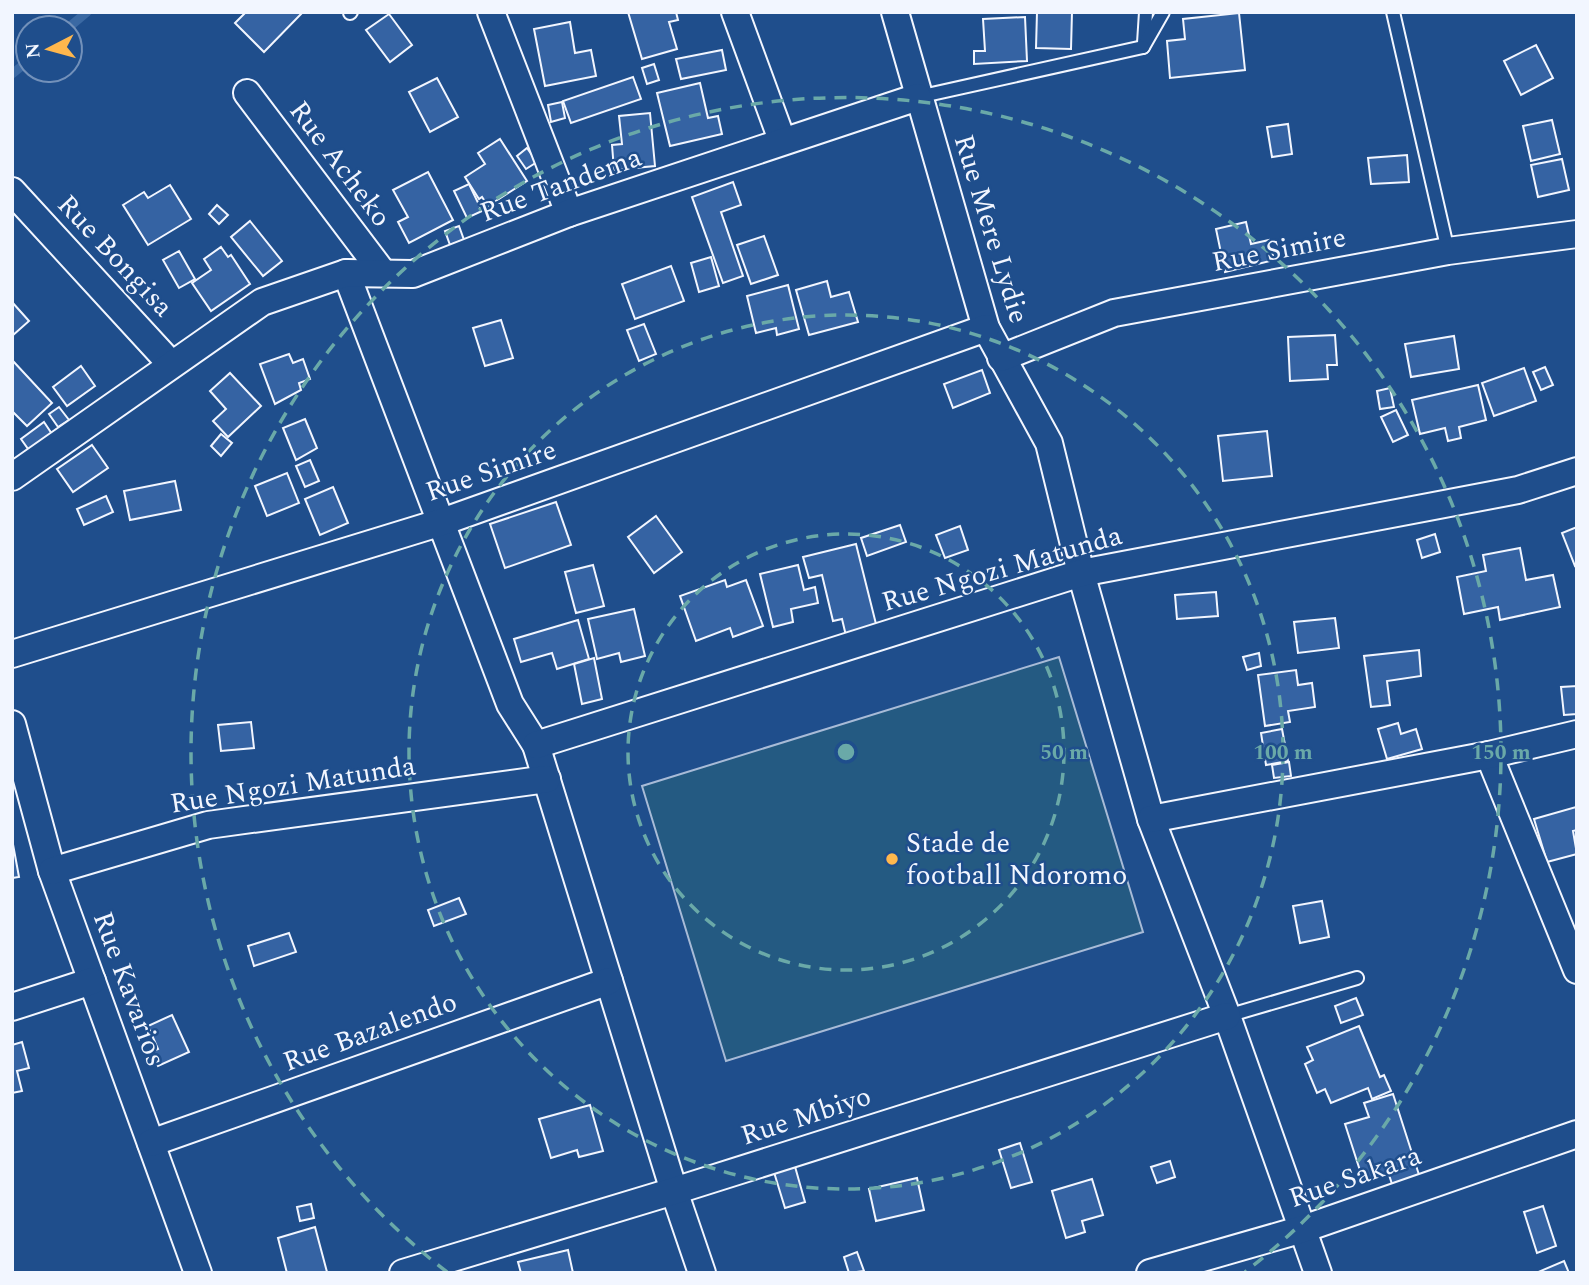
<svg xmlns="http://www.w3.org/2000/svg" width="1589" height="1285" font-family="Spectral,serif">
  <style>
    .green { fill: #245a82; stroke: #a8bbd7; stroke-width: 2 }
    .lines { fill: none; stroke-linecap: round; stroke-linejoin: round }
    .stream { stroke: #3b69a3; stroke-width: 9 }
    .building { fill: #3563a3; stroke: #f2f6ff; stroke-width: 2 }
    .service-casing { stroke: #f2f6ff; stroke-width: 16 }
    .minor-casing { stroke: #f2f6ff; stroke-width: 30 }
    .service { stroke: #1f4e8c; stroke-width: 12 }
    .minor { stroke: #1f4e8c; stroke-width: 26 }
    .ring { fill: none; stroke: #6aa9a8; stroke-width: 3.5; stroke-dasharray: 12 9 }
    .poi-dot { fill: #ffb74d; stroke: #1f4e8c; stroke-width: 2.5 }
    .labels { text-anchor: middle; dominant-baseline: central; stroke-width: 5; stroke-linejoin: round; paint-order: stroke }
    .street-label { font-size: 28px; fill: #f2f6ff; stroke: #1f4e8c }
    .poi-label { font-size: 28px; fill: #f2f6ff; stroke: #1f4e8c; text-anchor: start }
    .centre { fill: #6aa9a8; stroke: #1f4e8c; stroke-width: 3.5 }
    .ring-label { font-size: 21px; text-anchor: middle; font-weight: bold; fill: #6aa9a8; stroke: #1f4e8c; stroke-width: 5; stroke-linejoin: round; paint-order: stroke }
  </style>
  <rect width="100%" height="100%" fill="#1f4e8c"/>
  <polygon class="green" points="1059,657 1143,932 726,1061 642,786"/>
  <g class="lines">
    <g class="stream">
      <polyline points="68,28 87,12"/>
      <polyline points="12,74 28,61"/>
    </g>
  </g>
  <g class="building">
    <polygon points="246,12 303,12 264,52 235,23"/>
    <polygon points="628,12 676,12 678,20 669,22 677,49 642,59"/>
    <polygon points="1037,12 1072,12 1071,49 1036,48"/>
    <polygon points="1239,13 1245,70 1170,78 1167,41 1185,39 1183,19"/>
    <polygon points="389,14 412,45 390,62 366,30"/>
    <polygon points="1025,17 1027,61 974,64 974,51 985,51 983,19"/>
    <polygon points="570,22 575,53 591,50 596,76 545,86 534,29"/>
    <polygon points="1536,45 1553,78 1521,95 1504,61"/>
    <polygon points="722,50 726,70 681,79 676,59"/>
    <polygon points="654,64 659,80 647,84 642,68"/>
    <polygon points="633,77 641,99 571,123 563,101"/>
    <polygon points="437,78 458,117 430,132 409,92"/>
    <polygon points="700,83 708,118 718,116 722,134 670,146 657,93"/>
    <polygon points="562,102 565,118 551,122 548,105"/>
    <polygon points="650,113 655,166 614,170 612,145 622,144 619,116"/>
    <polygon points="1552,120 1560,154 1531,161 1523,126"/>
    <polygon points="1288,124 1292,154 1272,157 1267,127"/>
    <polygon points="500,139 527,181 488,206 482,197 479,199 465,177 485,164 478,153"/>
    <polygon points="527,148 537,162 526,169 517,156"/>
    <polygon points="1407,155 1409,182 1371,184 1368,158"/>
    <polygon points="1562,159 1569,190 1538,197 1531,165"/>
    <polygon points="428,172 453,220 409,243 398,222 408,217 393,190"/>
    <polygon points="733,182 741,205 721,212 743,276 723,283 692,197"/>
    <polygon points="469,184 482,211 467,218 454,191"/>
    <polygon points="170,185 191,219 148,245 123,205 144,192 148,198"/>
    <polygon points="217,205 228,215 219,224 209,214"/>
    <polygon points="250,221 282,261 263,276 231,237"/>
    <polygon points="1246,222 1251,244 1269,240 1274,260 1225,272 1216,229"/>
    <polygon points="459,226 464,240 450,245 445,231"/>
    <polygon points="764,236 778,275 751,284 737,245"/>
    <polygon points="221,247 228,257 231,255 250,284 211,311 192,283 211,270 204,259"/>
    <polygon points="179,251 195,279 179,288 163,260"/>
    <polygon points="711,257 719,286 699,292 691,263"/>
    <polygon points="671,266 684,301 635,319 622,284"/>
    <polygon points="827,281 831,297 849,292 858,322 809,335 796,290"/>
    <polygon points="788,285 799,329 777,335 776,328 756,333 747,296"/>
    <polygon points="12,302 29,321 12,336"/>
    <polygon points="501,320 513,358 485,366 473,328"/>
    <polygon points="644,324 656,354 639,361 627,330"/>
    <polygon points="1335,335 1337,365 1327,365 1328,379 1290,381 1288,337"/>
    <polygon points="1454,336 1459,369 1411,377 1405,344"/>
    <polygon points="289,354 293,363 303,359 310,379 299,383 301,390 275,404 260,364"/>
    <polygon points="13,361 52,403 27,426 12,411"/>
    <polygon points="81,366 95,386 67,406 53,387"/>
    <polygon points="1545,367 1553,385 1541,390 1533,372"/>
    <polygon points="1524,368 1536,401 1494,416 1482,383"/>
    <polygon points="982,370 990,393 953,408 944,384"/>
    <polygon points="230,373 261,406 228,437 213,421 226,409 210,391"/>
    <polygon points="1478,385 1486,420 1459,427 1461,438 1448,441 1445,428 1420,434 1412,400"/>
    <polygon points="1390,388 1394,407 1380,409 1377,391"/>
    <polygon points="59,407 69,420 58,427 49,414"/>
    <polygon points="1396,410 1408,435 1393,442 1381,417"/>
    <polygon points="305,419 317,448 296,460 283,428"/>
    <polygon points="44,422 54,437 31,453 21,439"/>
    <polygon points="1267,431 1272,476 1223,481 1218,436"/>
    <polygon points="221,434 232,443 221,456 211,446"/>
    <polygon points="92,445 108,468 73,492 57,469"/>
    <polygon points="310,460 319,481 305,487 296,466"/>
    <polygon points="287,473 299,503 267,516 255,486"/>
    <polygon points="175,481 181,510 130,520 124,491"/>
    <polygon points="333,487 348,523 320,535 305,499"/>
    <polygon points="106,496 113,512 84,525 77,509"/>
    <polygon points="556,502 571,545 505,568 490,524"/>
    <polygon points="656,516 682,552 654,573 628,537"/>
    <polygon points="900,525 906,542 867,556 861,538"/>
    <polygon points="960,526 968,550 945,558 936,535"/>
    <polygon points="1577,527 1577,565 1575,566 1562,533"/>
    <polygon points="1435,534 1440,552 1422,558 1417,540"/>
    <polygon points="856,544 878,632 847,640 842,619 833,621 822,575 809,578 803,557"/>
    <polygon points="1520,548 1526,580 1553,575 1560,607 1500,620 1498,607 1464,614 1457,577 1486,571 1483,555"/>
    <polygon points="593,565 604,606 576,613 565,572"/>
    <polygon points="798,565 804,590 815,587 818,603 791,609 793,622 773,627 760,574"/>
    <polygon points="725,580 727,587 746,580 763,626 733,637 730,628 696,641 680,596"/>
    <polygon points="1216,592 1218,616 1177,619 1175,595"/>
    <polygon points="634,609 645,656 621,662 619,653 597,659 588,619"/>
    <polygon points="1335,618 1339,648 1298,653 1294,622"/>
    <polygon points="578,620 589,659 557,669 552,653 521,662 514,639"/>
    <polygon points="1419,650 1421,676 1387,681 1390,705 1371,707 1364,656"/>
    <polygon points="1259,653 1261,666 1247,670 1243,657"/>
    <polygon points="594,658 602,699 582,704 574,664"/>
    <polygon points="1296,670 1298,685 1312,683 1315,707 1288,711 1290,722 1265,726 1258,675"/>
    <polygon points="1577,686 1577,714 1564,715 1561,687"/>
    <polygon points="251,722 254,748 221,751 218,725"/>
    <polygon points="1398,723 1401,734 1416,729 1422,749 1387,759 1378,729"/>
    <polygon points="1282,729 1288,761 1266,765 1261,733"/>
    <polygon points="1289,762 1291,776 1274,778 1272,765"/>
    <polygon points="1576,807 1577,830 1573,831 1577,854 1547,862 1534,819"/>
    <polygon points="12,839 19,877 12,878"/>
    <polygon points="459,898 466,914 434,926 428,910"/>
    <polygon points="1322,901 1329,937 1300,943 1293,906"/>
    <polygon points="289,933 296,952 254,966 248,946"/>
    <polygon points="1356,998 1363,1015 1341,1023 1335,1006"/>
    <polygon points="172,1015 189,1052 158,1066 151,1052 158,1049 148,1026"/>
    <polygon points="1359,1026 1380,1077 1384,1075 1391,1091 1372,1099 1368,1088 1331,1103 1325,1089 1317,1093 1305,1064 1313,1060 1307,1047"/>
    <polygon points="22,1042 29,1068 17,1071 22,1091 12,1093 12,1045"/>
    <polygon points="1393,1094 1421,1181 1394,1190 1389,1175 1364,1183 1345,1124 1369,1117 1364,1103"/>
    <polygon points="590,1105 603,1151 579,1157 577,1150 551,1158 539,1119"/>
    <polygon points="1020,1143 1032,1182 1011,1188 999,1150"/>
    <polygon points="1170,1161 1175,1177 1157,1183 1151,1167"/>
    <polygon points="794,1163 805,1202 785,1208 773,1169"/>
    <polygon points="917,1178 924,1210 876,1221 869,1189"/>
    <polygon points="1092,1179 1103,1215 1082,1221 1085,1232 1066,1238 1052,1191"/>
    <polygon points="311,1204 314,1218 300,1221 297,1207"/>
    <polygon points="1543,1206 1556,1246 1537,1253 1524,1212"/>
    <polygon points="315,1227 327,1272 287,1273 278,1238"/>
    <polygon points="568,1250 573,1273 521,1273 518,1262"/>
    <polygon points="857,1252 864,1271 849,1273 844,1257"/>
    <polygon points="1564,1261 1569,1273 1536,1273"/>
  </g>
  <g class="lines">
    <defs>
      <g id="service">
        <polyline points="1393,12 1448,251"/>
        <polyline points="350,13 351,12"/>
        <polyline points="1144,43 1146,12"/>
        <polyline points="1143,47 1163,12"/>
        <polyline points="918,97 1143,47"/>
        <polyline points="1227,1016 1357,978"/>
      </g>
      <g id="minor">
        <polyline points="491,12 569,213"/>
        <polyline points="735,12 782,140"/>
        <polyline points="895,12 986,328 1049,443 1081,573 1151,819 1227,1016 1318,1273"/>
        <polyline points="247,93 383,273"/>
        <polyline points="12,191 171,364"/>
        <polyline points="346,273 510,704 536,745 674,1191 702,1273"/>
        <polyline points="1001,358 1114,313 1448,251 1577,234"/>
        <polyline points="12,477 262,302 346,273 413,274 569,213 918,97"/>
        <polyline points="12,654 442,522 986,328"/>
        <polyline points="12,724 52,871 198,1273"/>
        <polyline points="536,745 1081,573 1518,490 1577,471"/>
        <polyline points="1489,755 1577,970"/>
        <polyline points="1151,819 1489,755 1577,734"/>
        <polyline points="52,871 208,825 547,779"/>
        <polyline points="12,1007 92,981"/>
        <polyline points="151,1143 609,981"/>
        <polyline points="403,1273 674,1191 1227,1016"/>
        <polyline points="1150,1273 1303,1229 1577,1134"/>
      </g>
    </defs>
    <use href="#service" class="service-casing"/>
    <use href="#minor" class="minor-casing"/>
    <use href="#service" class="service"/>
    <use href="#minor" class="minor"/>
  </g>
  <g class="ring">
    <circle cx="846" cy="752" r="218"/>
    <circle cx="846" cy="752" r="437"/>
    <path d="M447 1272A655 655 0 1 1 1245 1272"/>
  </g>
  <circle class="poi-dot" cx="892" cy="859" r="7"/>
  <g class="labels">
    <g class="street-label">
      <text transform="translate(340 164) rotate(53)">Rue Acheko</text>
      <text transform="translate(561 185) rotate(-20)">Rue Tandema</text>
      <text transform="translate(991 229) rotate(73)">Rue Mere Lydie</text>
      <text transform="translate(1279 250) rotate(-11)">Rue Simire</text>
      <text transform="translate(115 256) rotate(47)">Rue Bongisa</text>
      <text transform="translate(491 471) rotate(-19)">Rue Simire</text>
      <text transform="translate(1002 569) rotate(-16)">Rue Ngozi Matunda</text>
      <text transform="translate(293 785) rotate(-9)">Rue Ngozi Matunda</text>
      <text transform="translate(129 989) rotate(70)">Rue Kavarios</text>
      <text transform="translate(370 1032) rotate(-20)">Rue Bazalendo</text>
      <text transform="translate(806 1116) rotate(-18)">Rue Mbiyo</text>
      <text transform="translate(1355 1177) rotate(-19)">Rue Sakara</text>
    </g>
    <g class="poi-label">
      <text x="906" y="843">Stade de<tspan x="906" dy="32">football Ndoromo</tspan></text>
    </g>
  </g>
  <circle cx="846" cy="752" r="10" class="centre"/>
  <g class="ring-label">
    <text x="1064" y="759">50 m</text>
    <text x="1283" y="759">100 m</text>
    <text x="1501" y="759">150 m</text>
  </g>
  <rect width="1589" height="1285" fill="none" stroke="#f2f6ff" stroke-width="28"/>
  <g transform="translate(49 49) rotate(264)"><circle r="33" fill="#1f4e8c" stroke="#7391ba" stroke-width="2"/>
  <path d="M0-5L12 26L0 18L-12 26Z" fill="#ffb74d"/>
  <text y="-10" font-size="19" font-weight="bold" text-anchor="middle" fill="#f2f6ff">N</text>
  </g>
</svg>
